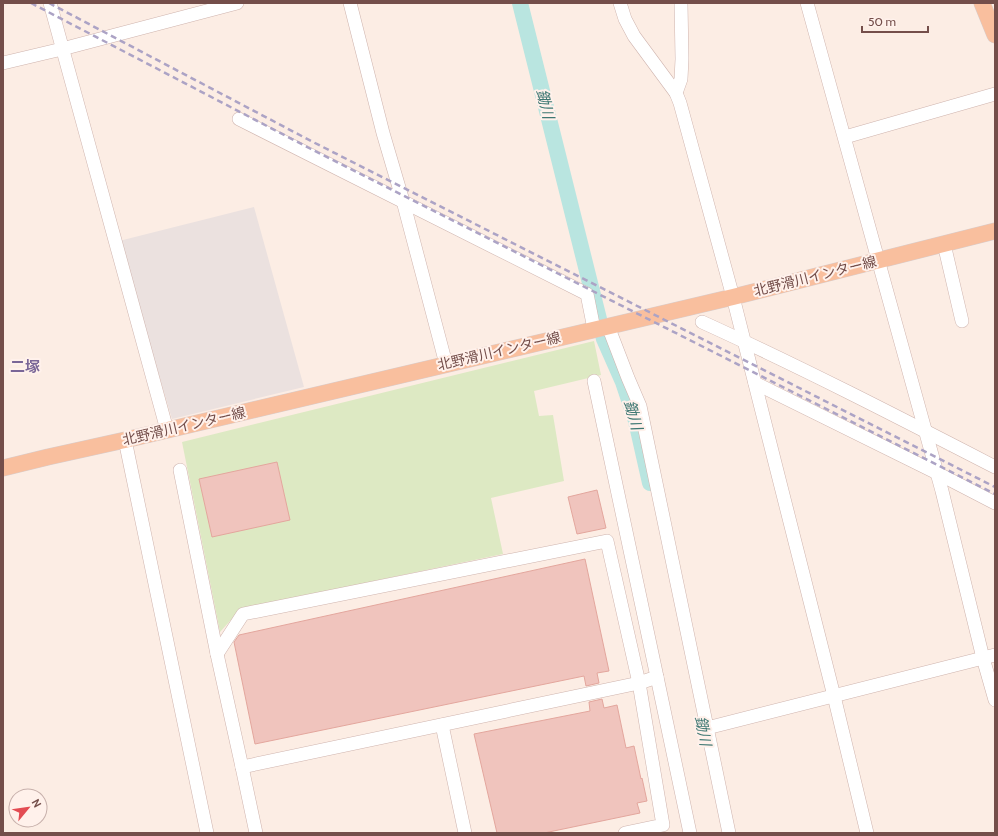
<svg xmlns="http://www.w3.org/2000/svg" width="998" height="836" font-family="Cabin,'Noto Sans JP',sans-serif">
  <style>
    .industrial { fill: #ebe1df }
    .green { fill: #dde9c3 }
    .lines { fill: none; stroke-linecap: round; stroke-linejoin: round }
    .river { stroke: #b9e5e0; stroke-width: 16 }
    .building { fill: #f0c4bd; stroke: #e3a69d }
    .minor-casing { stroke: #cfb4ae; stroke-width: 14 }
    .major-casing { stroke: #d8cdcc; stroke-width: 17 }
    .minor { stroke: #fff; stroke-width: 13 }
    .major { stroke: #f9bf9e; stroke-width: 16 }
    .rail { stroke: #aca3c5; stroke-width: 2.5; stroke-dasharray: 6 4; stroke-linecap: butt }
    .labels { text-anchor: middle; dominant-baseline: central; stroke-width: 4; stroke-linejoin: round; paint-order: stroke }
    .street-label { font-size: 14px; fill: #744e4a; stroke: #fff1eb }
    .water-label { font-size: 15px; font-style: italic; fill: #3f7873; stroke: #fff1eb }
    .neighbourhood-label { font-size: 15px; font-weight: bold; fill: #7a6697; stroke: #fff1eb }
  </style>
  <rect width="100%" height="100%" fill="#fcede4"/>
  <polygon class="industrial" points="254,207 304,387 172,419 119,241"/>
  <polygon class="green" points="594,341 601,375 534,391 539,416 553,415 564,481 491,498 503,554 369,582 239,611 220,632 182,442"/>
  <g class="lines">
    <polyline class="river" points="520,3 604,339 623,382 636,421 650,483"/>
  </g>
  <g class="building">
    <polygon points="277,462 290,520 212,537 199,479"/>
    <polygon points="597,490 606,528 577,534 568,497"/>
    <polygon points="585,559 609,671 597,673 599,683 586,686 584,676 255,744 234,642 239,635"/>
    <polygon points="602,699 604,708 617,705 626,748 634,746 641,779 642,778 647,801 637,803 640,813 544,833 497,833 474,734 590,711 589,702"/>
  </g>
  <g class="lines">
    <defs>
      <g id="minor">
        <polyline points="50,3 167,430"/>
        <polyline points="350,3 383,133 403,201 446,364"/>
        <polyline points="620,3 625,19 634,36 676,93 680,103 733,297 834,696 867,833"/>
        <polyline points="807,3 942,491 983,658 995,700"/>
        <polyline points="3,63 62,49 237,3"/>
        <polyline points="676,93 681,79 682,59 681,3"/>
        <polyline points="239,119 587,294 594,329"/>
        <polyline points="845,137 995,94"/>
        <polyline points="944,244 962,321"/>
        <path d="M702,322C801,367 898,417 995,467"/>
        <polyline points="608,326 628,378 640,406 729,833"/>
        <polyline points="755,383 937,473 995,503"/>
        <polyline points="125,440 207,833"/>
        <polyline points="180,470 217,654 242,767 256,833"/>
        <polyline points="217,654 243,614 607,541 639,683 663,825 625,833"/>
        <polyline points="657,677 690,833"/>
        <polyline points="442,725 465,833"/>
        <polyline points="707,728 995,655"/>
        <polyline points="242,767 639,683 657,677 594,381"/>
      </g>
      <g id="major">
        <polyline points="982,3 995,35"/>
        <polyline points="3,468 48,457 125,440 733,297 995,231"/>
      </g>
    </defs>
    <use href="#minor" class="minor-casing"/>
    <use href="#major" class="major-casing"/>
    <use href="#minor" class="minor"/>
    <use href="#major" class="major"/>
    <g class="rail">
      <polyline points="31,3 311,149 995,494"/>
      <polyline points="49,3 313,142 995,487"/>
    </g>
  </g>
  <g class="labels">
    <g class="street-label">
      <text transform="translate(815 276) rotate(-14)">北野滑川インター線</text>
      <text transform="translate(499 351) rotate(-13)">北野滑川インター線</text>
      <text transform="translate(184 426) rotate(-13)">北野滑川インター線</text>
    </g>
    <g class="water-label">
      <text transform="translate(545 104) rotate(76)">鋤川</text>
      <text transform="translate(633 415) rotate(74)">鋤川</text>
      <text transform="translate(703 731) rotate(79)">鋤川</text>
    </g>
    <g class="neighbourhood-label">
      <text x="25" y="367">二塚</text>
    </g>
  </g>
  <rect width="998" height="836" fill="none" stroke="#744e4a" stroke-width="8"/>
  <g transform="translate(28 808) rotate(61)"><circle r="19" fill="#fff1eb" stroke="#c7b0ab"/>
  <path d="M0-3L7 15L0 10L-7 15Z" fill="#e34c53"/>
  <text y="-6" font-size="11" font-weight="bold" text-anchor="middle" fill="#744e4a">N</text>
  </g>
  <path d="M862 26v6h66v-6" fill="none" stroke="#744e4a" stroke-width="2"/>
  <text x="868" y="26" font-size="12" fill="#744e4a" stroke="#fff1eb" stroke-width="3" paint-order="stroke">50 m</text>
</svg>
